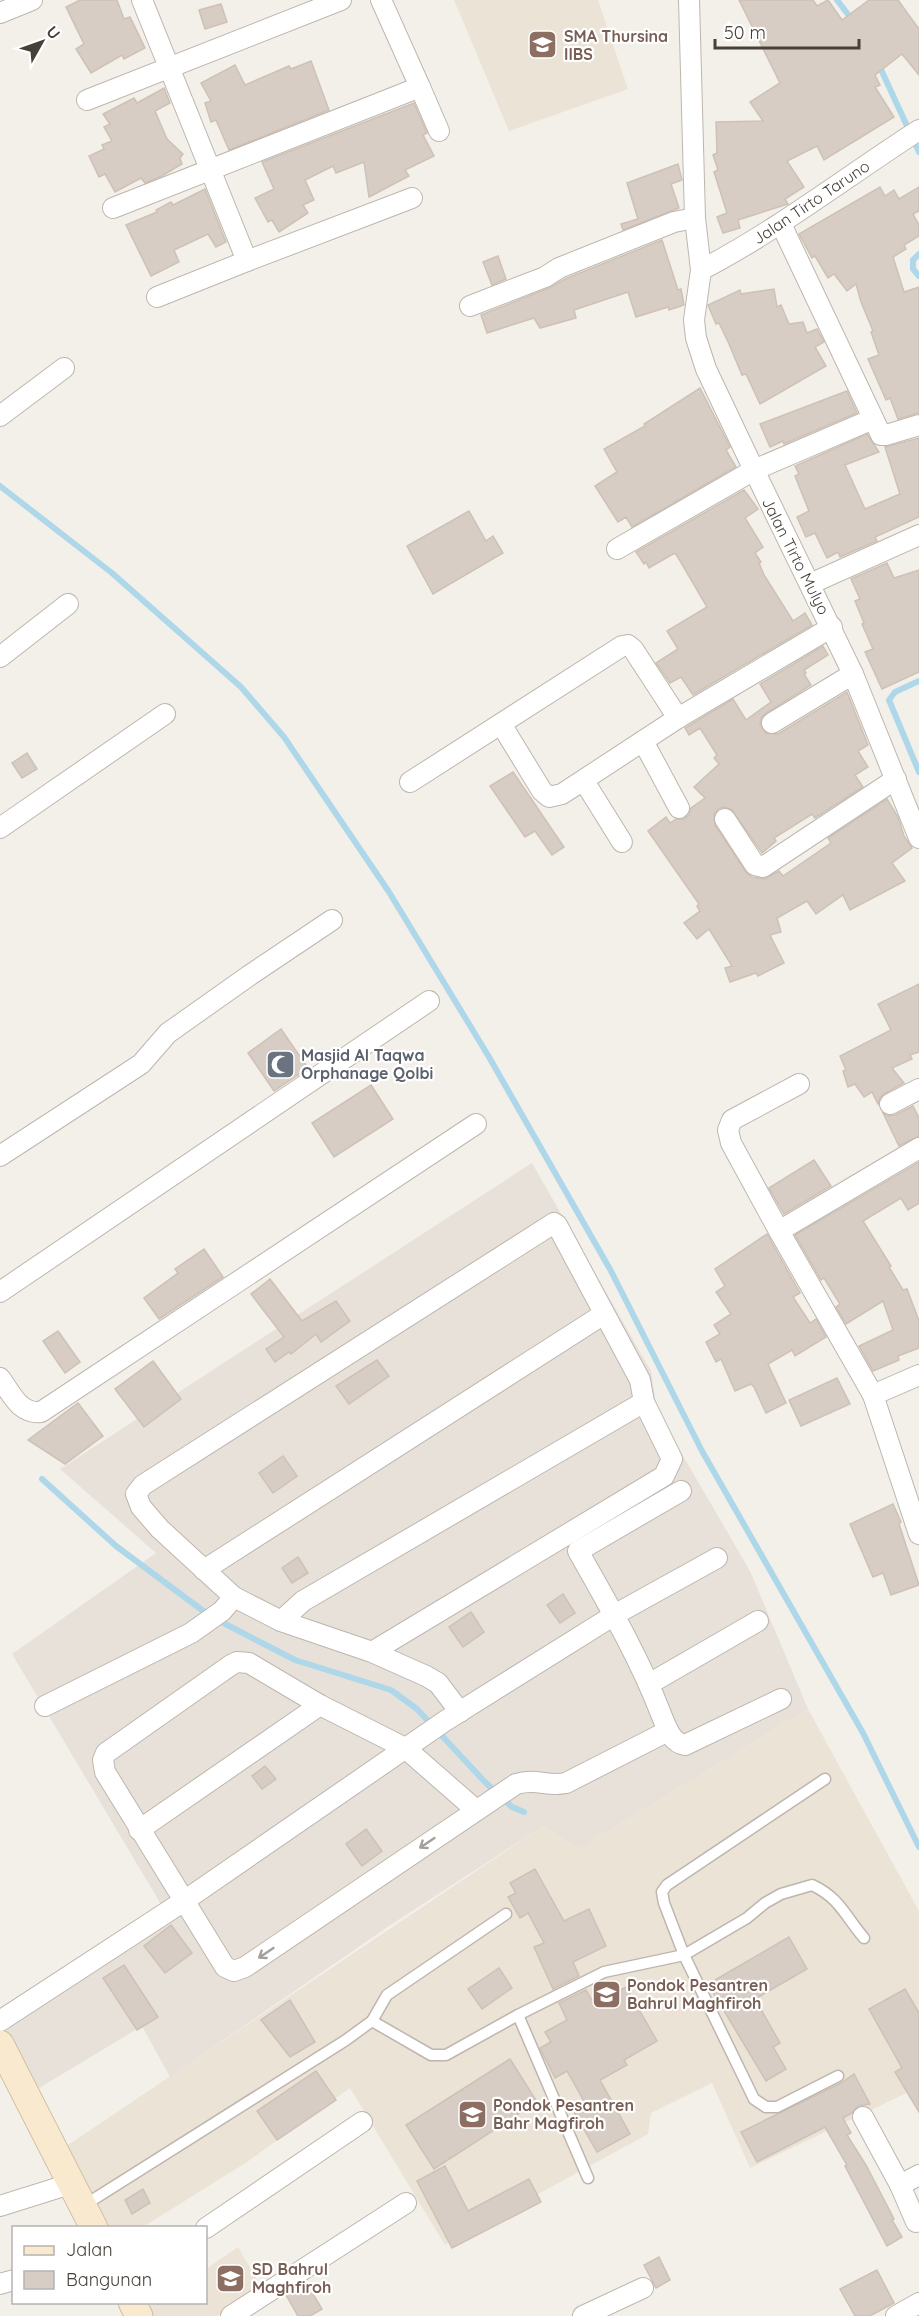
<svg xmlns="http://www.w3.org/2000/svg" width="919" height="2316" font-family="Quicksand,sans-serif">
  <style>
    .residential { fill: #e7e1d9 }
    .education { fill: #ebe3d6 }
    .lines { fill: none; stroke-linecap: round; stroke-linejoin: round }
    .stream { stroke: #aed7e9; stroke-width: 6 }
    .building { fill: #d7cdc4; stroke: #cec1b5; stroke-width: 1.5 }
    .lane-casing { stroke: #beb6ae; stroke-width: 13 }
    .street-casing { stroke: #beb6ae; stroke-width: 22 }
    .secondary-casing { stroke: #cebc9f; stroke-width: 29 }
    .lane { stroke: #fff; stroke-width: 10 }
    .street { stroke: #fff; stroke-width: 20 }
    .secondary { stroke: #f9eacf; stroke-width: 27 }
    .oneway { stroke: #a3a09c }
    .labels { text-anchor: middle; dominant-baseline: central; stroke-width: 4.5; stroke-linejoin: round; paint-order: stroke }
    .education-label { font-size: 16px; font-weight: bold; fill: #785e54; stroke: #fff; text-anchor: start }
    .street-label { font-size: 16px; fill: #474039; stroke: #fff }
    .worship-label { font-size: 16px; font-weight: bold; fill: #5b616d; stroke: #fff; text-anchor: start }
  </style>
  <rect width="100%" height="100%" fill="#f3f0ea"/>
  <polygon class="residential" points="532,1163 651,1371 657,1411 750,1571 808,1709 579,1849 543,1826 389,1926 170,2077 142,2026 36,2090 0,2018 162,1906 12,1654 156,1553 60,1469"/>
  <g class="education">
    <polygon points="454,0 598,0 628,89 509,131"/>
    <polygon points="808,1709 919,1911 919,2087 750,2168 712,2083 651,2113 648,2134 445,2245 350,2088 247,2162 143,2227 103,2227 65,2147 543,1826 579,1849"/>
    <polygon points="238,2247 261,2287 217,2316 145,2316 142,2311 155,2303 206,2302 206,2269"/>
  </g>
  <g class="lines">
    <g class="stream">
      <polyline points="837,0 853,21"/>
      <polyline points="878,63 919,152"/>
      <polyline points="919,254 913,260 913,269 919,276"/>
      <polyline points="0,486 112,573 241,687 284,737 389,892 489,1057 611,1271 702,1451 863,1733 919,1847"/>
      <polyline points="919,681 895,692 889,700 919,772"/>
      <polyline points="42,1479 116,1546 210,1616 295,1660 391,1690 417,1709 485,1782 512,1807 524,1812"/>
    </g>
  </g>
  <g class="building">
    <polygon points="80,0 117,0 124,19 130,17 145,48 124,59 122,55 91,73 76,49 84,44 66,7"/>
    <polygon points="739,0 813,0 817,6 828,0 842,20 869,0 898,0 919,29 919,75 902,54 875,75 880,85 875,87 894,117 824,160 817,146 787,161 804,187 785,199 788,204 738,220 740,228 723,233 717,217 727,213 714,172 718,170 713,155 717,153 716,122 763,121 750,102 780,83"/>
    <polygon points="221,4 227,22 205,29 199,10"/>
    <polygon points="311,61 329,110 229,150 216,120 211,122 205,103 211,101 201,83 235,65 245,85 289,66 291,69"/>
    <polygon points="164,88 170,103 155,111 167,139 183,154 180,158 182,164 162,176 145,183 141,178 115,192 105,174 99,177 89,156 104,149 102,145 112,141 104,127 110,124 103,114 134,98 137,103"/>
    <polygon points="414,103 427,133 423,135 434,156 405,170 409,176 369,197 364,162 336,173 333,166 305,180 314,200 303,205 308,213 279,232 272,220 268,222 255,198 274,189 262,162"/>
    <polygon points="678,164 682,180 671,184 679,208 623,230 621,224 638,219 627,183"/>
    <polygon points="880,187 885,196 894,190 899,199 919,187 919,211 913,214 919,225 919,236 904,245 906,249 893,257 904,292 919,287 919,413 898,419 890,398 886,400 868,359 879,355 871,332 873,331 861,302 856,284 847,291 834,274 828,278 815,256 812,258 799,234"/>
    <polygon points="205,189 226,242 216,247 208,234 174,250 179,262 151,276 126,225 157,212 156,210 171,202 173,205"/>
    <polygon points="662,240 678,290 681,289 684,305 669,310 668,307 636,317 628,292 574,310 576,318 540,328 534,318 487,333 481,315 549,288 565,279"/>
    <polygon points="498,256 506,279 492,285 483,262"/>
    <polygon points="774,289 777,307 781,305 789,324 803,322 807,333 817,329 824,342 815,347 826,366 760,404 746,374 742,375 729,344 719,323 716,324 708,305 740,290 741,294"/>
    <polygon points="700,388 730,447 726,450 736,467 632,527 626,517 618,522 595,486 617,472 604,449 645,426 644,424"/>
    <polygon points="847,391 857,413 784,444 783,441 770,447 760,424"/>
    <polygon points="867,434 879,452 845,465 865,509 900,494 885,447 919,438 919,517 875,537 877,541 840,557 838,552 827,558 815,533 806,537 797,517 809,511 795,476 799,474 795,466"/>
    <polygon points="744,490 758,509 745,518 763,547 755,553 761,562 759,563 764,575 793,621 805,613 812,625 693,695 681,677 670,683 656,663 678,649 667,631 707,607 676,554 673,554 649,568 646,562 644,564 636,552"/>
    <polygon points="469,511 486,541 493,536 503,553 433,594 407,546"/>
    <polygon points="887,563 894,578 919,570 919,672 882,689 865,652 873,649 862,624 864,623 855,601 860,599 851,579"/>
    <polygon points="823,646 828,655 804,670 806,673 804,674 811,685 766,713 761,718 760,724 766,733 778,734 847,692 868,745 858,751 868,767 855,775 863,787 815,818 812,814 774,838 776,841 762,853 731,809 724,807 718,809 714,814 715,825 746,872 752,877 765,879 779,871 783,876 831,843 828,838 887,799 898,817 904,836 912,848 892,863 905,881 850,910 843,895 816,914 807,901 777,918 781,932 770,935 784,963 758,976 756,973 730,982 725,968 732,966 709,929 697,939 684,923 700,911 697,906 699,904 648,831 666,817 670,823 676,819 684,819 689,815 691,808 705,798 694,787 719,764 714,758 717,755 700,728 689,735 685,728 733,699 746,720 771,702 760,684"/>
    <polygon points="27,753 37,769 22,778 12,763"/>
    <polygon points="513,772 564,847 552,855 535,831 525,837 490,786"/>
    <polygon points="919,984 919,1052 910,1055 912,1059 892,1068 904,1083 884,1094 880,1098 878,1104 872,1092 864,1097 855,1084 848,1087 843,1071 846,1070 840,1056 891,1030 878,1004"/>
    <polygon points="281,1029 308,1068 274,1091 248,1053"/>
    <polygon points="371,1085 393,1119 334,1157 312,1123"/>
    <polygon points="913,1106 919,1118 919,1136 899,1146 883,1113 889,1116 895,1115"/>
    <polygon points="814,1160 831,1186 784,1214 769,1188"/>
    <polygon points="919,1162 919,1203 908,1210 901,1198 863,1221 891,1266 889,1267 903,1290 907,1289 919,1321 919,1348 898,1356 899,1360 873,1371 859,1346 893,1330 883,1301 846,1324 836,1307 840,1304 824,1278 821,1280 795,1235"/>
    <polygon points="767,1234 800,1293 793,1297 810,1323 816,1319 826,1337 795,1356 792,1350 768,1364 786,1403 766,1413 754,1387 751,1384 735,1391 721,1359 716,1362 706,1342 720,1334 714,1325 731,1314 716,1292 725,1286 715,1269"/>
    <polygon points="204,1249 223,1277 159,1319 144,1298 178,1273 175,1269"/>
    <polygon points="270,1279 302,1321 336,1301 350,1321 321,1342 316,1334 291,1354 289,1352 275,1362 266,1349 284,1337 251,1294"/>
    <polygon points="58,1331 80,1362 65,1373 43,1341"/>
    <polygon points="377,1360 389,1376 349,1404 336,1386"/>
    <polygon points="153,1361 181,1399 144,1427 115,1389"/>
    <polygon points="837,1378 850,1404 801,1426 789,1400"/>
    <polygon points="78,1403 103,1436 65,1464 28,1440"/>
    <polygon points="283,1456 297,1476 273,1493 259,1473"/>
    <polygon points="893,1504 901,1522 899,1524 919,1585 891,1595 883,1573 873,1577 850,1524"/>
    <polygon points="298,1557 308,1573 292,1583 282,1568"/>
    <polygon points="563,1594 575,1613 560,1623 547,1605"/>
    <polygon points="471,1612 484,1632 463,1647 449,1627"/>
    <polygon points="265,1766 276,1779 262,1789 252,1776"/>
    <polygon points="366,1829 382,1851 362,1866 346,1844"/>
    <polygon points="535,1869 564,1921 589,1909 606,1946 573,1962 579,1976 553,1989 534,1947 544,1943 528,1913 520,1918 508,1897 516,1893 510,1883"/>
    <polygon points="171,1925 192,1953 165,1973 144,1946"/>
    <polygon points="789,1937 807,1969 755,1999 780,2043 773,2047 786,2069 766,2081 708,1984"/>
    <polygon points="124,1965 158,2017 137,2030 103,1978"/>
    <polygon points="499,1968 512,1988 482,2009 468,1989"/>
    <polygon points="626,1987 657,2041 624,2060 627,2065 600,2080 630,2134 597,2152 573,2110 585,2103 567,2071 555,2078 540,2048 551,2042 545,2032 567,2020 559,2003 586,1990 594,2004"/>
    <polygon points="905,1989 919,2013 919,2112 895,2072 902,2068 869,2009"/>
    <polygon points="290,2000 315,2042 290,2057 261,2020"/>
    <polygon points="510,2059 537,2102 434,2169 406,2125"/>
    <polygon points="316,2071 336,2100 277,2140 257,2111"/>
    <polygon points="854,2074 870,2104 858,2106 852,2113 843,2118 851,2133 847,2135 866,2165 894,2219 892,2220 902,2237 887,2246 845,2166 847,2165 825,2127 757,2162 741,2132 841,2083"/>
    <polygon points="445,2166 468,2211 529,2179 541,2202 452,2248 417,2181"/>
    <polygon points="143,2189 150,2203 132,2214 125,2200"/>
    <polygon points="659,2257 670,2280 656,2288 644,2265"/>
    <polygon points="877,2270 894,2303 870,2316 855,2316 840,2289"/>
    <polygon points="306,2282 322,2309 310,2316 298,2316 286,2295"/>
  </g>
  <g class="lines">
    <defs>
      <g id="lane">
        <polyline points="825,1779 667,1885 662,1892 664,1903 684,1955 754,2099 766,2107 777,2107 838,2076"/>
        <polyline points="518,2015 588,2178"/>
        <path d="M372,2021L431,2055H446L518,2015L604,1972L684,1955L747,1918L765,1903L781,1894L812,1885C840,1898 845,1916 864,1938"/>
        <polyline points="83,2206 346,2040 372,2021 387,1995 506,1914"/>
      </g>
      <g id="street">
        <polyline points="142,0 247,261 412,198"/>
        <polyline points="689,0 695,218 701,270 694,320 696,338 706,369 754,470 853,674 919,838"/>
        <polyline points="0,13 32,0"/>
        <polyline points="420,87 439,131"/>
        <polyline points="87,100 341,0"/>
        <polyline points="113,208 420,87 381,0"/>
        <polyline points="781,224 881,435 886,435 919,425"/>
        <path d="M701,270C778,230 846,177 919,130"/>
        <polyline points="157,297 247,261"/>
        <polyline points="470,306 545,277 559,268 674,222 695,218"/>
        <polyline points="0,416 64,368"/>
        <polyline points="617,549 754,470 873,419"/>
        <polyline points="810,584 919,535"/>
        <polyline points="0,657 68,604"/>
        <polyline points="772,723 853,674"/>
        <polyline points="501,724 542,791 549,797 562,794 678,718 832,627"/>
        <polyline points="643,741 679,808"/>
        <polyline points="584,781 622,842"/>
        <polyline points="410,782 622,646 628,645 633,649 678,718"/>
        <polyline points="725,819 755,865 763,867 896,779"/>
        <polyline points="0,828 165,714"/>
        <polyline points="799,1084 732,1120 728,1130 731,1143 779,1231 873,1395 919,1534"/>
        <polyline points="890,1104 919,1089"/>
        <polyline points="0,1156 141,1064 168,1033 250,975 332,920"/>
        <polyline points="779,1231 919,1148"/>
        <polyline points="0,1292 429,1001"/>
        <path d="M0,1378C12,1394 19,1414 41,1412L476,1124"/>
        <polyline points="873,1395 919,1375"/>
        <path d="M681,1491L578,1551C608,1604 639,1657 661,1714C666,1726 671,1743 685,1745L781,1699"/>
        <polyline points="204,1570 604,1314"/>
        <polyline points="614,1615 717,1558"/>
        <polyline points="281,1621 303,1601 644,1402"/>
        <polyline points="372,1652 664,1476 672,1459 644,1402 640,1380 557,1225 554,1223 143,1485 136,1494 141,1507 160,1529 234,1597 281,1621 372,1652 426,1676 438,1683 460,1712"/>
        <polyline points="649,1684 758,1621"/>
        <polyline points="45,1706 191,1633 222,1611 234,1597"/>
        <path d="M476,1810L405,1748L320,1705L249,1663L237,1662L231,1665L106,1753L103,1760L105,1772L225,1967L234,1971L245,1967L516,1784C536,1778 548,1787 566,1783L668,1731"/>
        <polyline points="139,1830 320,1705"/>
        <polyline points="0,2021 184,1901 445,1721 608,1619"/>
        <polyline points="863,2117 900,2185 916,2222"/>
        <polyline points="900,2185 919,2175"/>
        <polyline points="0,2206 70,2184"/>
        <polyline points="206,2228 362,2122"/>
        <polyline points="0,2284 14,2280"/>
        <polyline points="231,2316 406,2203"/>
        <polyline points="583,2316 643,2288"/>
        <polyline points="896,2316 919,2303"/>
      </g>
      <g id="secondary">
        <polyline points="0,2044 94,2228"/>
        <polyline points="132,2302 139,2316"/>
      </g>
    </defs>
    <use href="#lane" class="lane-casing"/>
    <use href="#street" class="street-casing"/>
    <use href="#secondary" class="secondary-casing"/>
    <use href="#lane" class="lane"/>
    <use href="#street" class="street"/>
    <use href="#secondary" class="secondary"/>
  </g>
  <defs><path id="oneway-shaft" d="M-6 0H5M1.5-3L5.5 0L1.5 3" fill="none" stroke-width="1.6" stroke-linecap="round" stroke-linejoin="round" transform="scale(1.5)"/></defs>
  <g class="oneway">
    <use href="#oneway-shaft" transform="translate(427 1843) rotate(146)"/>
    <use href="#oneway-shaft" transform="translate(266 1953) rotate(146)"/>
  </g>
  <defs>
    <symbol id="school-square" viewBox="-11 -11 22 22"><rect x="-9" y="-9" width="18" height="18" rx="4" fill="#8d6e63" stroke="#fff"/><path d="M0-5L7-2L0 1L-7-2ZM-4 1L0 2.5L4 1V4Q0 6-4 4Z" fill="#fff"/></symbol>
    <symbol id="mosque-square" viewBox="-11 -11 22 22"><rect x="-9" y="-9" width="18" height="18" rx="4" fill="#6b7280" stroke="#fff"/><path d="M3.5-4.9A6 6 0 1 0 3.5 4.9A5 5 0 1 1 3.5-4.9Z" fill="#fff"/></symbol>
  </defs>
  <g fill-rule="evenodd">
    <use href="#school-square" x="526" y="28" width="33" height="33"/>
    <use href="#mosque-square" x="264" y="1048" width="33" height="33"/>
    <use href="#school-square" x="590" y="1978" width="33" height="33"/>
    <use href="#school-square" x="456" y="2098" width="33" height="33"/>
    <use href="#school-square" x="214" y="2262" width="33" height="33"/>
  </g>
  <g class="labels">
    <g class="education-label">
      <text x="564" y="36">SMA Thursina<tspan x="564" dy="18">IIBS</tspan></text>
      <text x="627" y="1985">Pondok Pesantren<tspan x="627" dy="18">Bahrul Maghfiroh</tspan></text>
      <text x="493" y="2105">Pondok Pesantren<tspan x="493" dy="18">Bahr Magfiroh</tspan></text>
      <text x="252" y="2269">SD Bahrul<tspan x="252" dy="18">Maghfiroh</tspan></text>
    </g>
    <g class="street-label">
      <text transform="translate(811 202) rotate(-34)">Jalan Tirto Taruno</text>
      <text transform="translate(796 556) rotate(63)">Jalan Tirto Mulyo</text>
    </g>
    <g class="worship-label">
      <text x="301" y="1055">Masjid Al Taqwa<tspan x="301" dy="18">Orphanage Qolbi</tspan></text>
    </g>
  </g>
  <rect x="12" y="2226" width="195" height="78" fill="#ffffff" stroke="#b5b3b0" stroke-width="1.5"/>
  <rect x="24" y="2246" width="30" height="9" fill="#f9eacf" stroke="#b5b3b0" stroke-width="1.5"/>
  <text x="66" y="2256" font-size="18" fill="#474039">Jalan</text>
  <rect x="24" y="2271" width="30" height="18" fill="#d7cdc4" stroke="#b5b3b0" stroke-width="1.5"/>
  <text x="66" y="2286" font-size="18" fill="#474039">Bangunan</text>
  <g transform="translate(42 42) rotate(50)" stroke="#ffffff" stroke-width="4.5" paint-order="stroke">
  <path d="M0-4.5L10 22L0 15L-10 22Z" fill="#474039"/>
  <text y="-9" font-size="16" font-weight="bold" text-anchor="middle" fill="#474039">U</text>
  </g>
  <path d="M715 39v9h144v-9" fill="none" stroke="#474039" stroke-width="3"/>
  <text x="724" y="39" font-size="18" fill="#474039" stroke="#ffffff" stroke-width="4.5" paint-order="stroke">50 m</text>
</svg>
